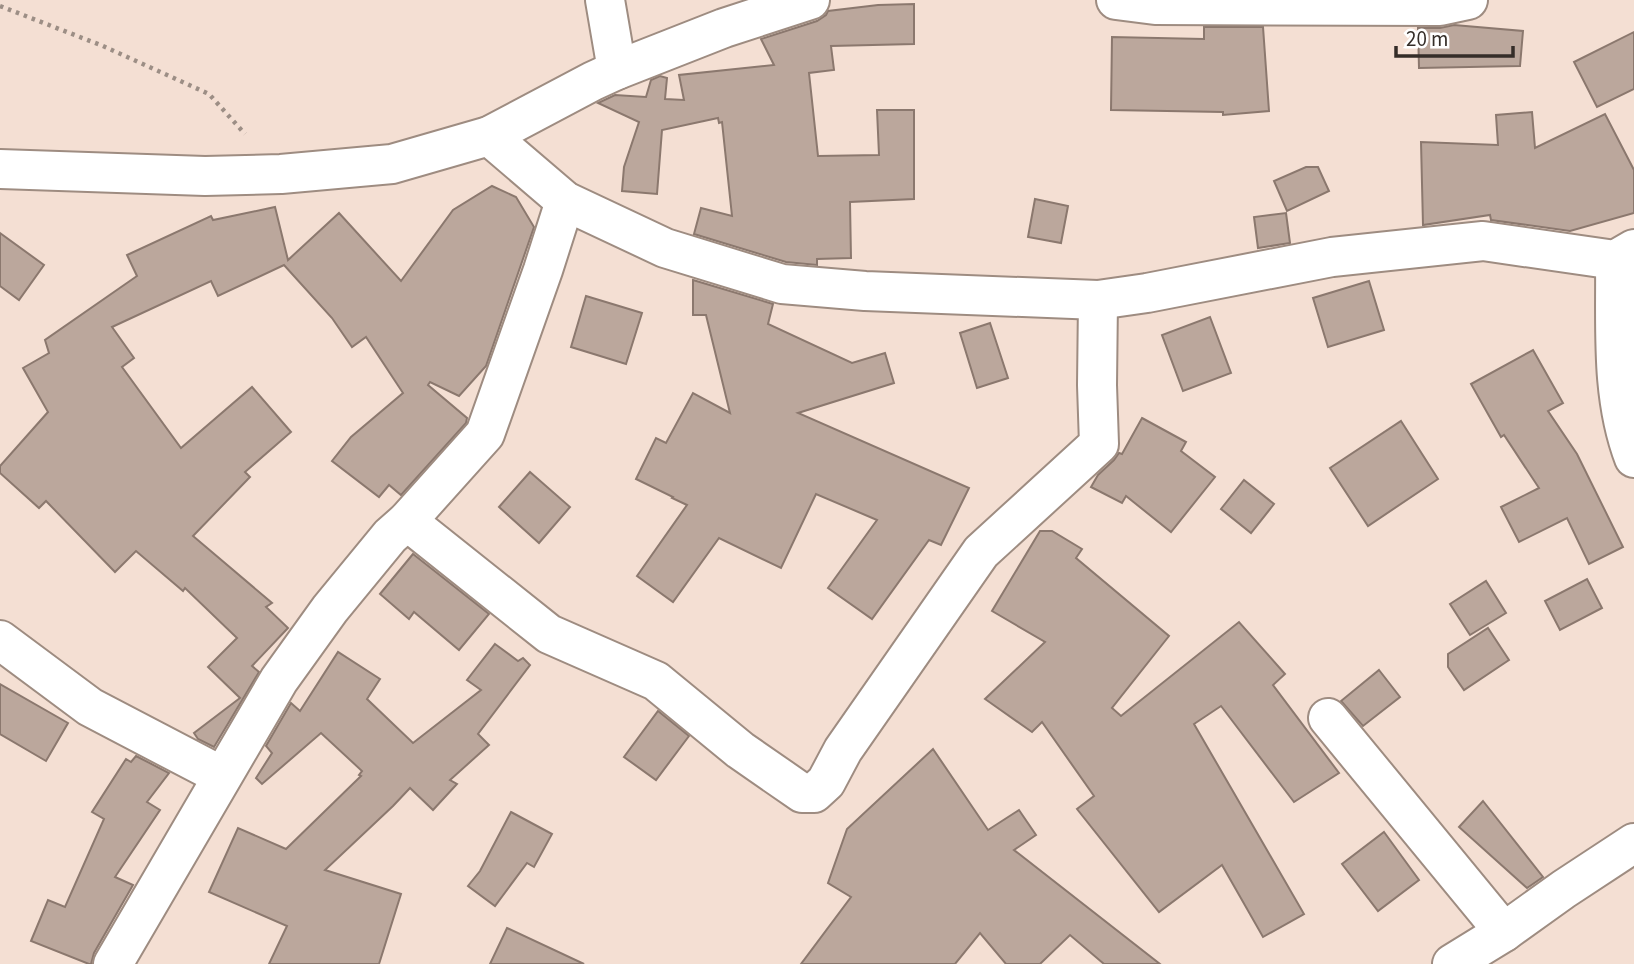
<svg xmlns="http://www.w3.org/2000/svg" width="1634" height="964" font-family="'Source Sans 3',sans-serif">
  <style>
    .building { fill: #bba79c; stroke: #8b786e; stroke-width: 2 }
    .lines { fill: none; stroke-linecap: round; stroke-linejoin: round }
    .street-casing { stroke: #9e8c81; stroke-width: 42 }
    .path { stroke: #9c8e85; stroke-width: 4.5; stroke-dasharray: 3.5 5; stroke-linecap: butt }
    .street { stroke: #fff; stroke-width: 38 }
  </style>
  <rect width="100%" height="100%" fill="#f4dfd3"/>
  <g class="building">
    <polygon points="914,4 914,44 831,46 834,70 809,73 818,156 879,155 877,110 914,110 914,199 850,202 851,258 817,259 817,265 786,262 694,234 701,208 732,216 722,122 719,123 718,118 662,130 657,194 622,191 624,167 639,122 598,103 615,95 646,97 651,80 660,76 667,78 665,99 684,100 679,75 774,65 761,39 817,21 826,15 828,11 878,5"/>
    <polygon points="1454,25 1523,31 1520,66 1419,68 1418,28 1440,28"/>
    <polygon points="1204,27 1263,27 1269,111 1223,115 1223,112 1111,110 1112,37 1204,39"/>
    <polygon points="1634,32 1634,89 1597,107 1574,62"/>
    <polygon points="1532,112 1535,148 1605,114 1634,170 1634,213 1570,231 1491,220 1490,215 1423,225 1421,142 1498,145 1496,115"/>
    <polygon points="1306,167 1318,167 1329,191 1287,211 1274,181"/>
    <polygon points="492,186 516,197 534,227 486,366 459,396 430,382 428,385 467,418 466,423 401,495 389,485 379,497 332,461 351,437 403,393 366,337 352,347 332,318 284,265 218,296 211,281 112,327 134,358 122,367 181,448 252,387 291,432 245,472 250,477 193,536 272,603 266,607 288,628 252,666 259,672 214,747 198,739 194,733 240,698 208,667 237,638 185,588 183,591 136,551 115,572 46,501 39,508 0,473 0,466 48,412 23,368 49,353 45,340 137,276 127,255 211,216 213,220 275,207 288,260 339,213 401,281 453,210"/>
    <polygon points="1035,199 1068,206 1061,243 1028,237"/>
    <polygon points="1286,213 1290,243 1258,248 1254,217"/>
    <polygon points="0,233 44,265 19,300 0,286"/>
    <polygon points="693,280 773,304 768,324 852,363 885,353 894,383 798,413 969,488 941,545 929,540 872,619 828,588 877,520 816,494 781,568 719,538 673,602 637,576 687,505 672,498 673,497 636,479 656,438 666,443 693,393 730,413 706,315 693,315"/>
    <polygon points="1369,281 1384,330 1328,347 1313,298"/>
    <polygon points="586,296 642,313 626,364 571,347"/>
    <polygon points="1210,317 1231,373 1183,391 1162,335"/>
    <polygon points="990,323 1008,378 977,388 960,333"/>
    <polygon points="1533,350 1563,403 1548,411 1577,454 1623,547 1589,564 1567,518 1519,542 1501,507 1539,488 1504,435 1501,437 1471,384"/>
    <polygon points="1142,418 1186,442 1181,451 1215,477 1171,532 1126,496 1122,503 1091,487 1098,475 1114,460 1119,453 1122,454"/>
    <polygon points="1401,421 1438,479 1368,526 1330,468"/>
    <polygon points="530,472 570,507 539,543 499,507"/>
    <polygon points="1244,480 1274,504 1251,533 1221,509"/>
    <polygon points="1040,531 1052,531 1082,549 1076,558 1169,636 1112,708 1121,716 1239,622 1285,674 1273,685 1339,773 1294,802 1221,706 1194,724 1304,914 1263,937 1222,865 1159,912 1077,809 1094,796 1042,722 1032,732 985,699 1045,642 992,611"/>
    <polygon points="413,554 489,614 459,650 414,612 409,619 380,594"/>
    <polygon points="1587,579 1602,608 1560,630 1545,601"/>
    <polygon points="1486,581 1506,613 1470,635 1450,604"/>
    <polygon points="1488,628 1509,660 1464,690 1448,667 1448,654"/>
    <polygon points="495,644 518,661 523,658 530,665 478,734 489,745 450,780 457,784 433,810 410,788 393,806 325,870 401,894 379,964 269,964 287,926 209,892 238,828 286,849 361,776 359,775 362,771 321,733 262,784 256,778 272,753 266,746 291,703 300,711 338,652 380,679 367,699 413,743 481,690 467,680"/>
    <polygon points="1379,670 1400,697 1363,726 1341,701"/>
    <polygon points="0,684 68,723 46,761 0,734"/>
    <polygon points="658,711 689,736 656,780 624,757"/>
    <polygon points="933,749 988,830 1019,810 1036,835 1014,850 1160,964 1104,964 1070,935 1040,964 1006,964 980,933 955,964 801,964 851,897 828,883 847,829"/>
    <polygon points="136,756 169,773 147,802 160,810 115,877 133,885 94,953 91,964 89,964 31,941 48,900 65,907 104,819 92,812 126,759 131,762"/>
    <polygon points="1483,801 1543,877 1527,888 1459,827"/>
    <polygon points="511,812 552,834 534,867 527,863 495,906 468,886 480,871"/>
    <polygon points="1384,832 1419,880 1378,911 1342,864"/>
    <polygon points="507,928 584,964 490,964"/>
  </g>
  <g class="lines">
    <defs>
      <g id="street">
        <polyline points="605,0 617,70"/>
        <polyline points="1116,0 1155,5 1440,6 1468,0"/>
        <polyline points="489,136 565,201 665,248 782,284 865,291 1098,300 1147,293 1332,257 1483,241 1615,260 1634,249"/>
        <polyline points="0,169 205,176 281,174 392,164 489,136 593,81 617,70 724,28 810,0"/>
        <path d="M1615,260C1616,326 1610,395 1634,458"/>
        <polyline points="407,521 549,634 656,681 740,750 802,793 814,793 826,782 843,750 981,552 1099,444 1097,385 1098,300"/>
        <polyline points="0,640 90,707 222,776"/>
        <polyline points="1328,718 1504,932"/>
        <polyline points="113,964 279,680 330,609 390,536 407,521 485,434 543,270 565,201"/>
        <polyline points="1452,964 1504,932 1564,889 1634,843"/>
      </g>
    </defs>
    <use href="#street" class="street-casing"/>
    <polyline class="path" points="0,6 103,46 209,94 245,134"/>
    <use href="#street" class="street"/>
  </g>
  <path d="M1396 46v10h117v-10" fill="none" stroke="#342d28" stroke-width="3.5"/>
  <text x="1406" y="46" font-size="21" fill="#342d28" stroke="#ffffff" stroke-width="5" paint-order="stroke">20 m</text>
</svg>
